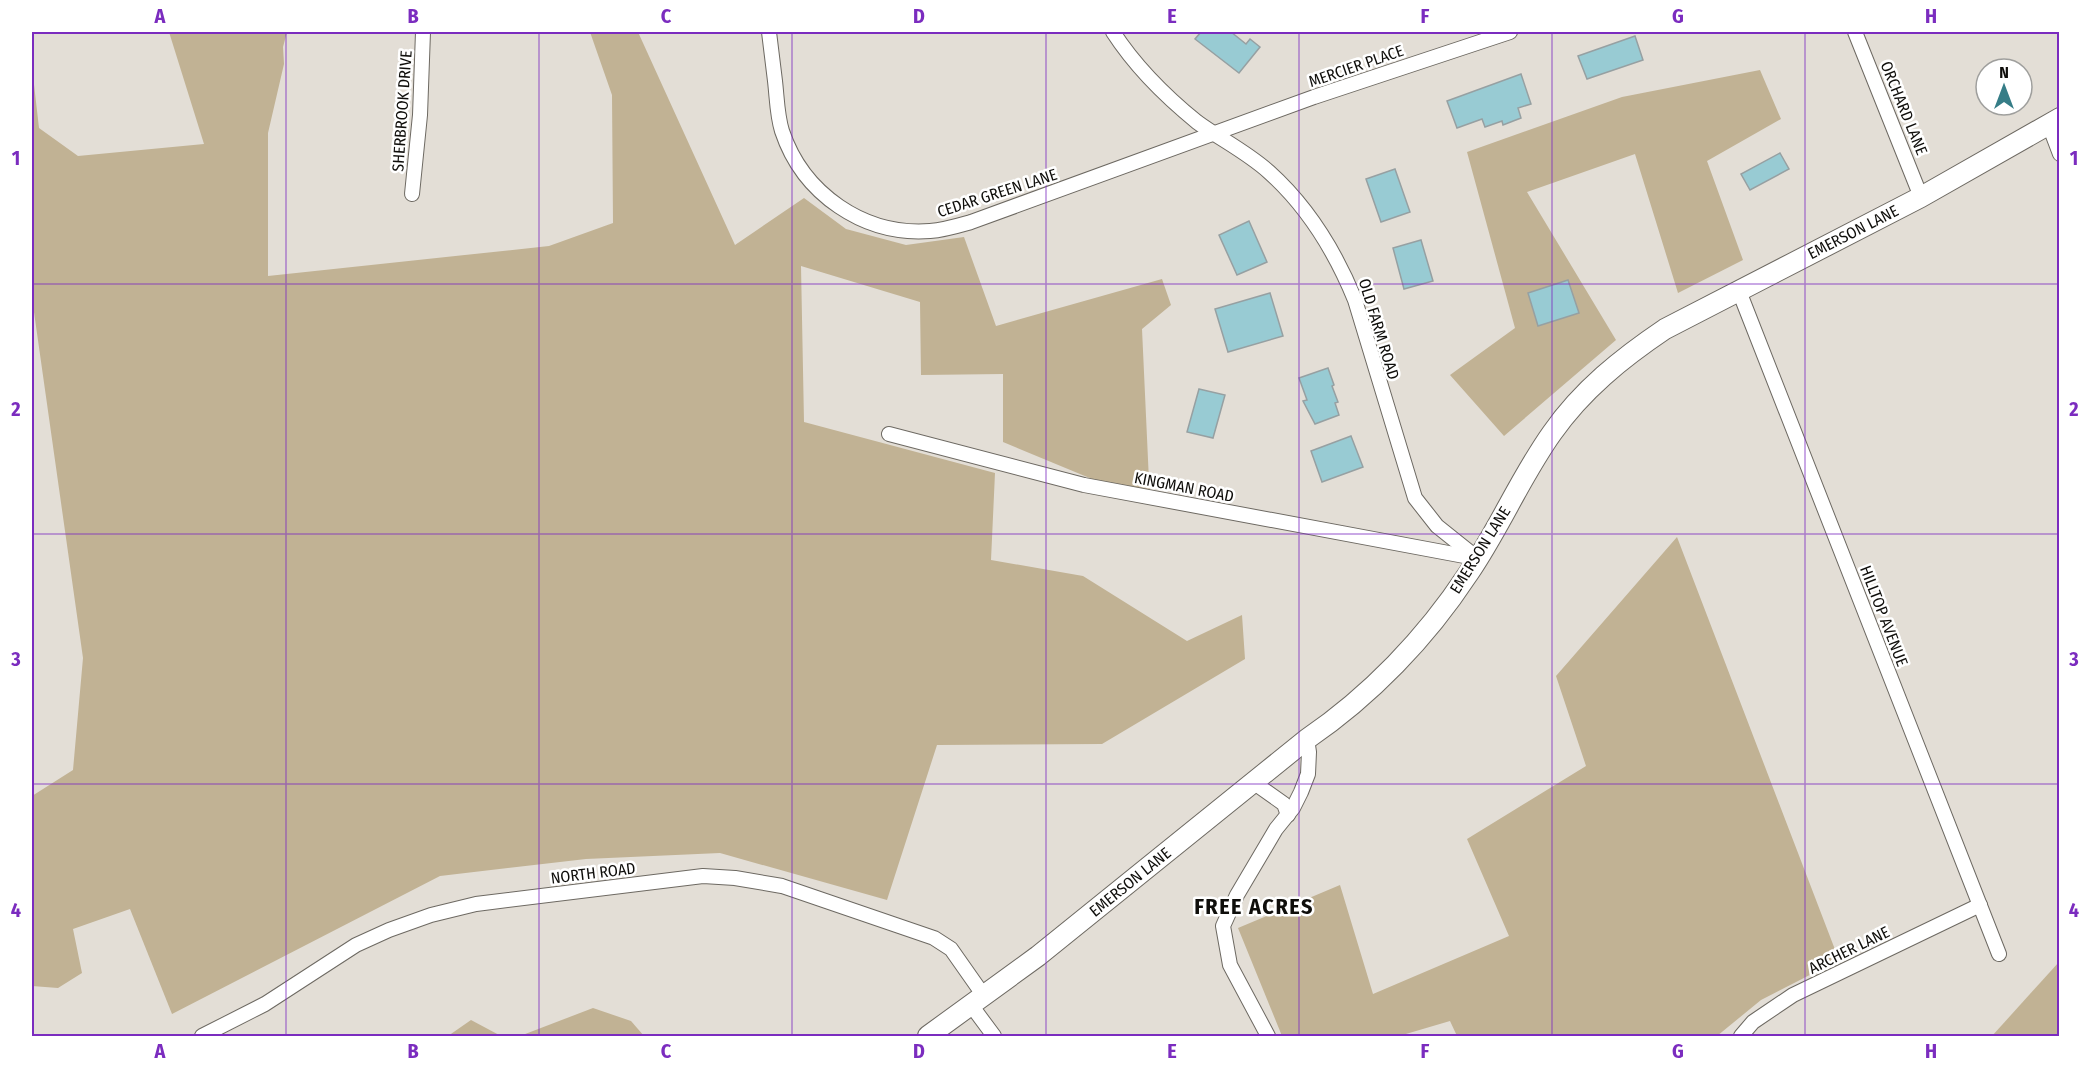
<svg xmlns="http://www.w3.org/2000/svg" width="2091" height="1068" font-family="'Fira Sans Condensed',sans-serif">
  <style>
    .green { fill: #c1b294 }
    .building { fill: #98cbd3; stroke: #96a0a2; stroke-width: 1.5 }
    .lines { fill: none; stroke-linecap: round; stroke-linejoin: round }
    .street-casing { stroke: #6d6962; stroke-width: 16 }
    .secondary-casing { stroke: #6d6962; stroke-width: 22 }
    .street { stroke: #fff; stroke-width: 14 }
    .secondary { stroke: #fff; stroke-width: 20 }
    .grid { fill: none; stroke: #7b2cbf; stroke-width: 1.5; stroke-opacity: 0.55 }
    .labels { text-anchor: middle; dominant-baseline: central; stroke-width: 5; stroke-linejoin: round; paint-order: stroke }
    .street-label { font-size: 16px; fill: #0f0e0b; stroke: #fff }
    .district-label { font-size: 22px; font-weight: bold; letter-spacing: 1.5px; fill: #0f0e0b; stroke: #fff }
    .neatline { fill: none; stroke: #7b2cbf; stroke-width: 2 }
    .grid-label { font-size: 20px; text-anchor: middle; font-weight: bold; fill: #7b2cbf }
  </style>
  <rect width="100%" height="100%" fill="#e3ded6"/>
  <g class="green">
    <polygon points="169,32 287,32 283,47 284,64 268,133 268,276 549,246 613,223 612,95 590,32 638,32 735,245 804,198 846,229 906,245 964,237 996,326 1162,279 1171,305 1142,329 1150,503 1003,442 1003,374 921,375 920,302 801,266 804,422 995,473 991,560 1083,576 1187,641 1242,615 1245,659 1102,744 937,745 887,900 720,853 586,859 440,876 172,1014 130,909 73,929 82,973 58,988 32,986 32,796 73,770 83,658 32,298 32,67 39,128 78,156 204,144"/>
    <polygon points="1760,70 1781,119 1707,161 1743,260 1678,293 1635,154 1527,192 1616,340 1504,436 1450,375 1515,328 1467,152 1622,97"/>
    <polygon points="1677,537 1839,960 1761,1000 1717,1036 1457,1036 1450,1021 1399,1036 1282,1036 1238,928 1340,885 1373,994 1509,936 1467,839 1586,766 1556,676"/>
    <polygon points="2059,962 2059,1036 1992,1036"/>
    <polygon points="593,1008 631,1021 644,1036 520,1036"/>
    <polygon points="471,1020 501,1036 448,1036"/>
  </g>
  <g class="building">
    <polygon points="1201,32 1231,32 1246,44 1250,39 1260,47 1239,73 1195,39"/>
    <polygon points="1635,36 1643,60 1587,79 1578,56"/>
    <polygon points="1521,74 1531,104 1518,108 1521,118 1503,125 1502,121 1485,127 1482,119 1457,128 1447,101"/>
    <polygon points="1780,153 1789,169 1750,190 1741,174"/>
    <polygon points="1395,169 1410,212 1381,222 1366,179"/>
    <polygon points="1249,221 1267,262 1237,275 1219,235"/>
    <polygon points="1421,240 1433,281 1404,289 1393,248"/>
    <polygon points="1568,280 1579,313 1538,326 1528,293"/>
    <polygon points="1270,293 1283,336 1228,352 1215,309"/>
    <polygon points="1328,368 1334,385 1332,386 1338,402 1335,403 1339,415 1315,424 1303,401 1307,400 1299,378"/>
    <polygon points="1199,389 1225,395 1213,438 1187,432"/>
    <polygon points="1351,436 1363,467 1322,482 1311,451"/>
  </g>
  <g class="lines">
    <defs>
      <g id="street">
        <path d="M769,32C771,48 773,65 775,81C777,98 777,115 782,131C803,194 864,236 930,231C944,230 957,226 971,222L1314,97L1510,32"/>
        <path d="M1113,32C1135,66 1165,96 1197,122C1220,139 1247,152 1269,172C1309,208 1335,251 1355,300L1415,498L1437,526L1477,558"/>
        <polyline points="1855,32 1921,197"/>
        <polyline points="2049,125 2060,154"/>
        <polyline points="412,194 420,115 423,32"/>
        <polyline points="1739,291 1999,954"/>
        <polyline points="889,434 1084,485 1475,558"/>
        <polyline points="1253,782 1284,804 1288,815"/>
        <polyline points="971,1005 994,1036"/>
        <polyline points="202,1036 265,1004 356,945 389,930 431,915 476,904 703,876 735,878 782,886 934,938 951,949 984,996"/>
        <polyline points="1268,1036 1230,965 1223,926 1237,895 1276,829 1293,808 1301,792 1308,774 1309,752 1307,739"/>
        <polyline points="1741,1036 1753,1022 1793,995 1980,905"/>
      </g>
      <path id="secondary" d="M928,1036L1038,956L1307,739C1370,696 1426,638 1468,574C1499,529 1520,478 1552,433C1582,390 1622,358 1665,329L1921,197L2060,118"/>
    </defs>
    <use href="#street" class="street-casing"/>
    <use href="#secondary" class="secondary-casing"/>
    <use href="#street" class="street"/>
    <use href="#secondary" class="secondary"/>
  </g>
  <path class="grid" d="M286,32V1036M539,32V1036M792,32V1036M1046,32V1036M1299,32V1036M1552,32V1036M1805,32V1036M32,284H2060M32,534H2060M32,784H2060"/>
  <g class="labels">
    <g class="street-label">
      <text transform="translate(1356 66) rotate(-19)">MERCIER PLACE</text>
      <text transform="translate(1904 108) rotate(68)">ORCHARD LANE</text>
      <text transform="translate(402 111) rotate(-86)">SHERBROOK DRIVE</text>
      <text transform="translate(997 193) rotate(-18)">CEDAR GREEN LANE</text>
      <text transform="translate(1853 232) rotate(-27)">EMERSON LANE</text>
      <text transform="translate(1379 329) rotate(73)">OLD FARM ROAD</text>
      <text transform="translate(1184 487) rotate(11)">KINGMAN ROAD</text>
      <text transform="translate(1480 550) rotate(-58)">EMERSON LANE</text>
      <text transform="translate(1884 616) rotate(69)">HILLTOP AVENUE</text>
      <text transform="translate(593 873) rotate(-7)">NORTH ROAD</text>
      <text transform="translate(1130 882) rotate(-39)">EMERSON LANE</text>
      <text transform="translate(1849 950) rotate(-26)">ARCHER LANE</text>
    </g>
    <g class="district-label">
      <text x="1254" y="906">FREE ACRES</text>
    </g>
  </g>
  <rect width="2091" height="1068" fill="none" stroke="#ffffff" stroke-width="66"/>
  <g transform="translate(2004 87)"><circle r="28" fill="#ffffff" stroke="#9f9f9d" stroke-width="1.5"/>
  <path d="M0-4.5L10 22L0 15L-10 22Z" fill="#367d87"/>
  <text y="-9" font-size="16" font-weight="bold" text-anchor="middle" fill="#0f0e0b">N</text>
  </g>
  <rect x="33" y="33" width="2025" height="1002" class="neatline"/>
  <g class="grid-label">
    <text x="160" y="23">A</text>
    <text x="413" y="23">B</text>
    <text x="666" y="23">C</text>
    <text x="919" y="23">D</text>
    <text x="1172" y="23">E</text>
    <text x="1425" y="23">F</text>
    <text x="1678" y="23">G</text>
    <text x="1931" y="23">H</text>
    <text x="16" y="165">1</text>
    <text x="2074" y="165">1</text>
    <text x="16" y="416">2</text>
    <text x="2074" y="416">2</text>
    <text x="16" y="666">3</text>
    <text x="2074" y="666">3</text>
    <text x="16" y="917">4</text>
    <text x="2074" y="917">4</text>
    <text x="160" y="1058">A</text>
    <text x="413" y="1058">B</text>
    <text x="666" y="1058">C</text>
    <text x="919" y="1058">D</text>
    <text x="1172" y="1058">E</text>
    <text x="1425" y="1058">F</text>
    <text x="1678" y="1058">G</text>
    <text x="1931" y="1058">H</text>
  </g>
</svg>
